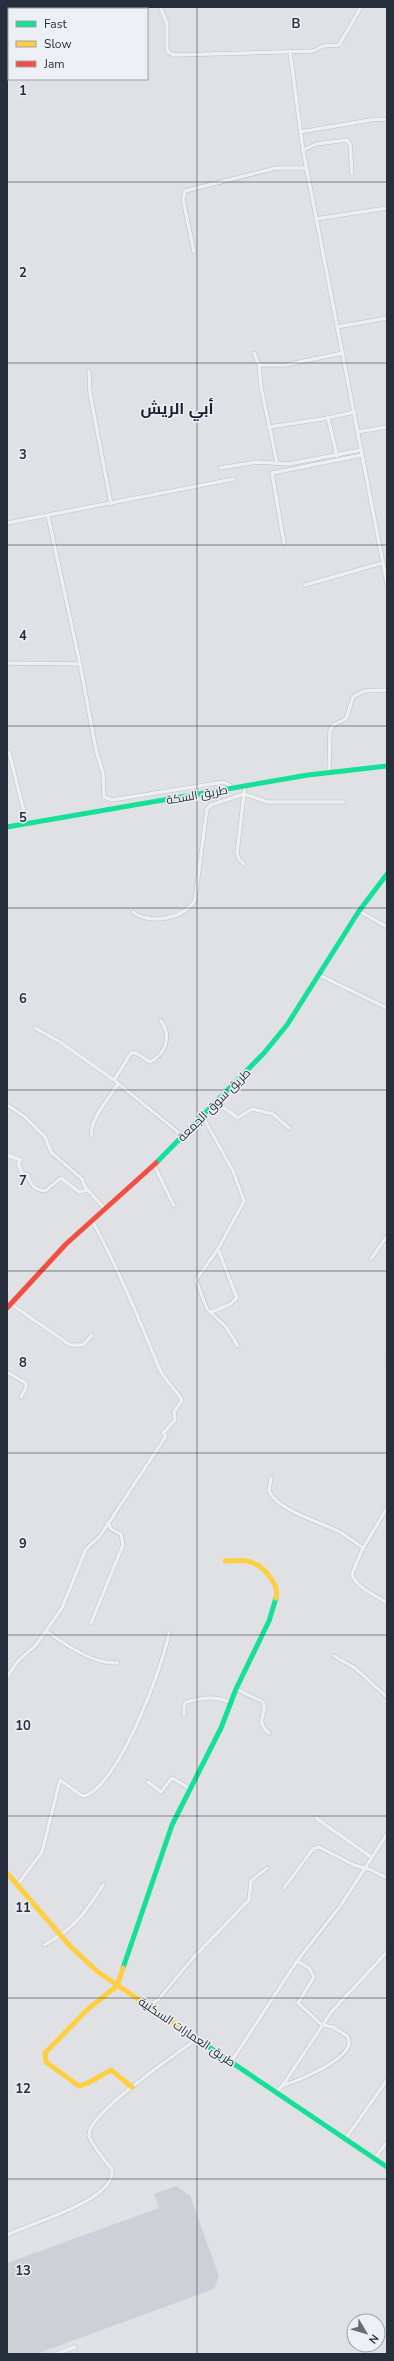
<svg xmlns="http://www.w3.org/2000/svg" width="394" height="2361" font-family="'Nunito Sans',Cairo,sans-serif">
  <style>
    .built { fill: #cdd1d7 }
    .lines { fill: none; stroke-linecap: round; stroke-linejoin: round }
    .street-casing { stroke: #bdbfc2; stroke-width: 4.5 }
    .street { stroke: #eeeff1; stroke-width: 3.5 }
    .fast { stroke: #16e098; stroke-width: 5 }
    .slow { stroke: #ffcf43; stroke-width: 5 }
    .jam { stroke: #f24e42; stroke-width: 5 }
    .grid { fill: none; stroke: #272f3c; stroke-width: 1; stroke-opacity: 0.55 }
    .labels { text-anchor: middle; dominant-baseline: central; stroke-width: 3; stroke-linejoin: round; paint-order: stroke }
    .street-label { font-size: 12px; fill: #272f3c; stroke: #eceff4 }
    .district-label { font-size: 16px; font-weight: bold; fill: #19202d; stroke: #eceff4 }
    .grid-label { font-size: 13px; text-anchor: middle; font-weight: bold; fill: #272f3c; stroke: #eceff4; stroke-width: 3; stroke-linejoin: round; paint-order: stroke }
  </style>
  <rect width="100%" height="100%" fill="#dfe1e4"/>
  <polygon class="built" points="176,2186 190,2196 219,2276 214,2289 36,2354 7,2354 7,2263 159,2208 154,2194"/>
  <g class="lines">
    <defs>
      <g id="street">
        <polyline points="160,7 167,23 167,49 168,52 174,55 313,51 323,46 339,45 361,7"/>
        <polyline points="290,52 303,150 387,584"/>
        <polyline points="300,132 376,119 387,120"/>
        <polyline points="303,150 316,144 347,140 350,144 352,174"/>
        <polyline points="316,219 387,208"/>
        <polyline points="194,252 183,199 185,191 276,168 307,168"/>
        <polyline points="337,327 387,318"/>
        <polyline points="254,353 259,365 285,365 343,353"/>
        <polyline points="259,365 261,387 277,463"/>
        <polyline points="89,371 90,393 111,504"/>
        <polyline points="269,427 328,418"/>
        <polyline points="357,432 387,427"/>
        <polyline points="337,456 328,418 354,412"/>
        <polyline points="220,468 257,462 289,464 361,450"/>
        <polyline points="7,523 234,479"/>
        <polyline points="284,543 272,473 362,455"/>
        <polyline points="305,585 382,563"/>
        <polyline points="7,663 80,664 48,516"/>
        <polyline points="80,664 96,750 103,773 104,797 112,800 224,782 234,788"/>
        <polyline points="9,752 27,824"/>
        <polyline points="329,772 330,731 333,725 346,719 353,697 364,691 387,690"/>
        <polyline points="244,864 239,859 237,853 245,786"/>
        <polyline points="359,911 387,927"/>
        <path d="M133,912C149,925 185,919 195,900L207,809L211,805L244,794L268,802H344"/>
        <polyline points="319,975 387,1008"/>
        <polyline points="35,1028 60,1042 114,1080 183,1136"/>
        <path d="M114,1080L131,1053H136L150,1062C166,1054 172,1036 161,1021"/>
        <polyline points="217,1103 238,1118 252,1109 273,1114 289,1128"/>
        <polyline points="7,1105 24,1116 45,1137 51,1152 82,1179 85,1187 105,1209"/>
        <polyline points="203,1117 233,1171 244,1201 218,1249 196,1280 207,1309 226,1327 238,1346"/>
        <path d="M92,1136C87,1123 111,1095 118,1084"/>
        <path d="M7,1155L21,1160L18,1163L22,1173L28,1175C30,1185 35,1190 45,1191L61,1178L79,1192L88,1190"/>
        <polyline points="154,1165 174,1206"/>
        <polyline points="371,1259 387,1236"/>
        <polyline points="11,1304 70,1345 83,1345 92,1335"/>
        <polyline points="211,1312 229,1305 237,1298 218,1249"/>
        <polyline points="387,1355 387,1361"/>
        <polyline points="7,1372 26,1383 26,1388 21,1397"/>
        <path d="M271,1478L269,1491C278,1511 321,1522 340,1532C348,1537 356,1543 363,1548"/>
        <path d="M387,1508L363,1548L352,1574C355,1587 377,1596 387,1603"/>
        <polyline points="91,1623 123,1545 121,1534 111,1529 108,1522"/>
        <path d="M46,1631C67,1645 91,1664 118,1663"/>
        <polyline points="334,1656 355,1668 387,1697"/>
        <path d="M7,1677L18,1661L36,1645L62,1608L86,1549L100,1536L166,1436L163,1433L175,1420L174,1412L182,1400C176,1389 164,1380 159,1368C139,1318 118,1268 92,1220"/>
        <path d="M236,1689L263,1702C269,1715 253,1719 269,1733"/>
        <path d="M184,1715V1707L186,1702C202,1698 216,1695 231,1703"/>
        <polyline points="148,1782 161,1792 172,1778 189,1788"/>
        <polyline points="316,1818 371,1857"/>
        <path d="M18,1884L42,1852L60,1780L81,1795L85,1796C120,1782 162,1669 169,1633"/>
        <polyline points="284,1888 313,1849 319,1847 354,1865 371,1870 387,1878"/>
        <path d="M44,1945C72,1931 87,1911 103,1885"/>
        <polyline points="148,2006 158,2000 192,1959 249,1900 251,1881 267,1868"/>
        <polyline points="231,2062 297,1961 341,1905 387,1834"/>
        <path d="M283,2085C297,2082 362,2055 347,2036L333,2027L322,2025L298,2003L314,1977L309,1968L297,1961"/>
        <polyline points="276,2092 283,2085 332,2011 387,1952"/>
        <polyline points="346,2138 387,2080"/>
        <polyline points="374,2159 387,2142"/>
        <path d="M7,2235C29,2223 116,2201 112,2170C107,2162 89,2143 89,2135C87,2114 179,2052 197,2039"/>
        <polyline points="56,2354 75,2347"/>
      </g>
    </defs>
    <use href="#street" class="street-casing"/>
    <use href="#street" class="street"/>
    <g class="fast">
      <polyline points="7,827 308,775 387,766"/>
      <polyline points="156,1163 264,1053 287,1025 359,911 387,874"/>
      <polyline points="123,1968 172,1825 221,1728 236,1689 269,1621 276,1598"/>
      <polyline points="182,2029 387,2167"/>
    </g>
    <g class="slow">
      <path d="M225,1561C233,1561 243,1559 250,1562C263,1565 280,1585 276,1598"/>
      <polyline points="7,1873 70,1946 98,1972 182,2029"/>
      <polyline points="123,1968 117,1986 88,2009 45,2053 46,2062 79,2086 88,2083 111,2070 132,2087"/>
    </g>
    <polyline class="jam" points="7,1308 66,1244 156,1163"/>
  </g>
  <path class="grid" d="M197,7V2354M7,182H387M7,363H387M7,545H387M7,726H387M7,908H387M7,1090H387M7,1271H387M7,1453H387M7,1635H387M7,1816H387M7,1998H387M7,2179H387"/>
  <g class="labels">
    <g class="street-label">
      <text transform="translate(197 795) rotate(-10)">طريق السكة</text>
      <text transform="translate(214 1105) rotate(-45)">طريق سوق الجمعة</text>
      <text transform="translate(187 2032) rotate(34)">طريق العمارات السكنية</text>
    </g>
    <g class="district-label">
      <text x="177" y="409">أبي الريش</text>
    </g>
  </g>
  <g class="grid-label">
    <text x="296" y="28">B</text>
    <text x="23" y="95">1</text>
    <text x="23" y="277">2</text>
    <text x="23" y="459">3</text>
    <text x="23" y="640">4</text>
    <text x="23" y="822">5</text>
    <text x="23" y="1003">6</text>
    <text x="23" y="1185">7</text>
    <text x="23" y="1367">8</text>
    <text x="23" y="1548">9</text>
    <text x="23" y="1730">10</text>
    <text x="23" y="1912">11</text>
    <text x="23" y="2093">12</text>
    <text x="23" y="2275">13</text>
  </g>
  <rect width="394" height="2361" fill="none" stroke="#272f3c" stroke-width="16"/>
  <rect x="8" y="8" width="140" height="72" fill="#eceff4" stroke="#9da2aa"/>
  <rect x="16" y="21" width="20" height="6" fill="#16e098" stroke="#9da2aa"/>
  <text x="44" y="28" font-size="12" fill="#272f3c">Fast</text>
  <rect x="16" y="41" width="20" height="6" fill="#ffcf43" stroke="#9da2aa"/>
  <text x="44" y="48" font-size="12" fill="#272f3c">Slow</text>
  <rect x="16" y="61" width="20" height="6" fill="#f24e42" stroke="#9da2aa"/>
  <text x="44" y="68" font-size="12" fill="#272f3c">Jam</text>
  <g transform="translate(366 2333) rotate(128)"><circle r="19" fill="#eceff4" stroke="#9da2aa"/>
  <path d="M0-3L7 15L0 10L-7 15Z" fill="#676d77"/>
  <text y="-6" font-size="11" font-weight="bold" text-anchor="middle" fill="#272f3c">N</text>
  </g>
</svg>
